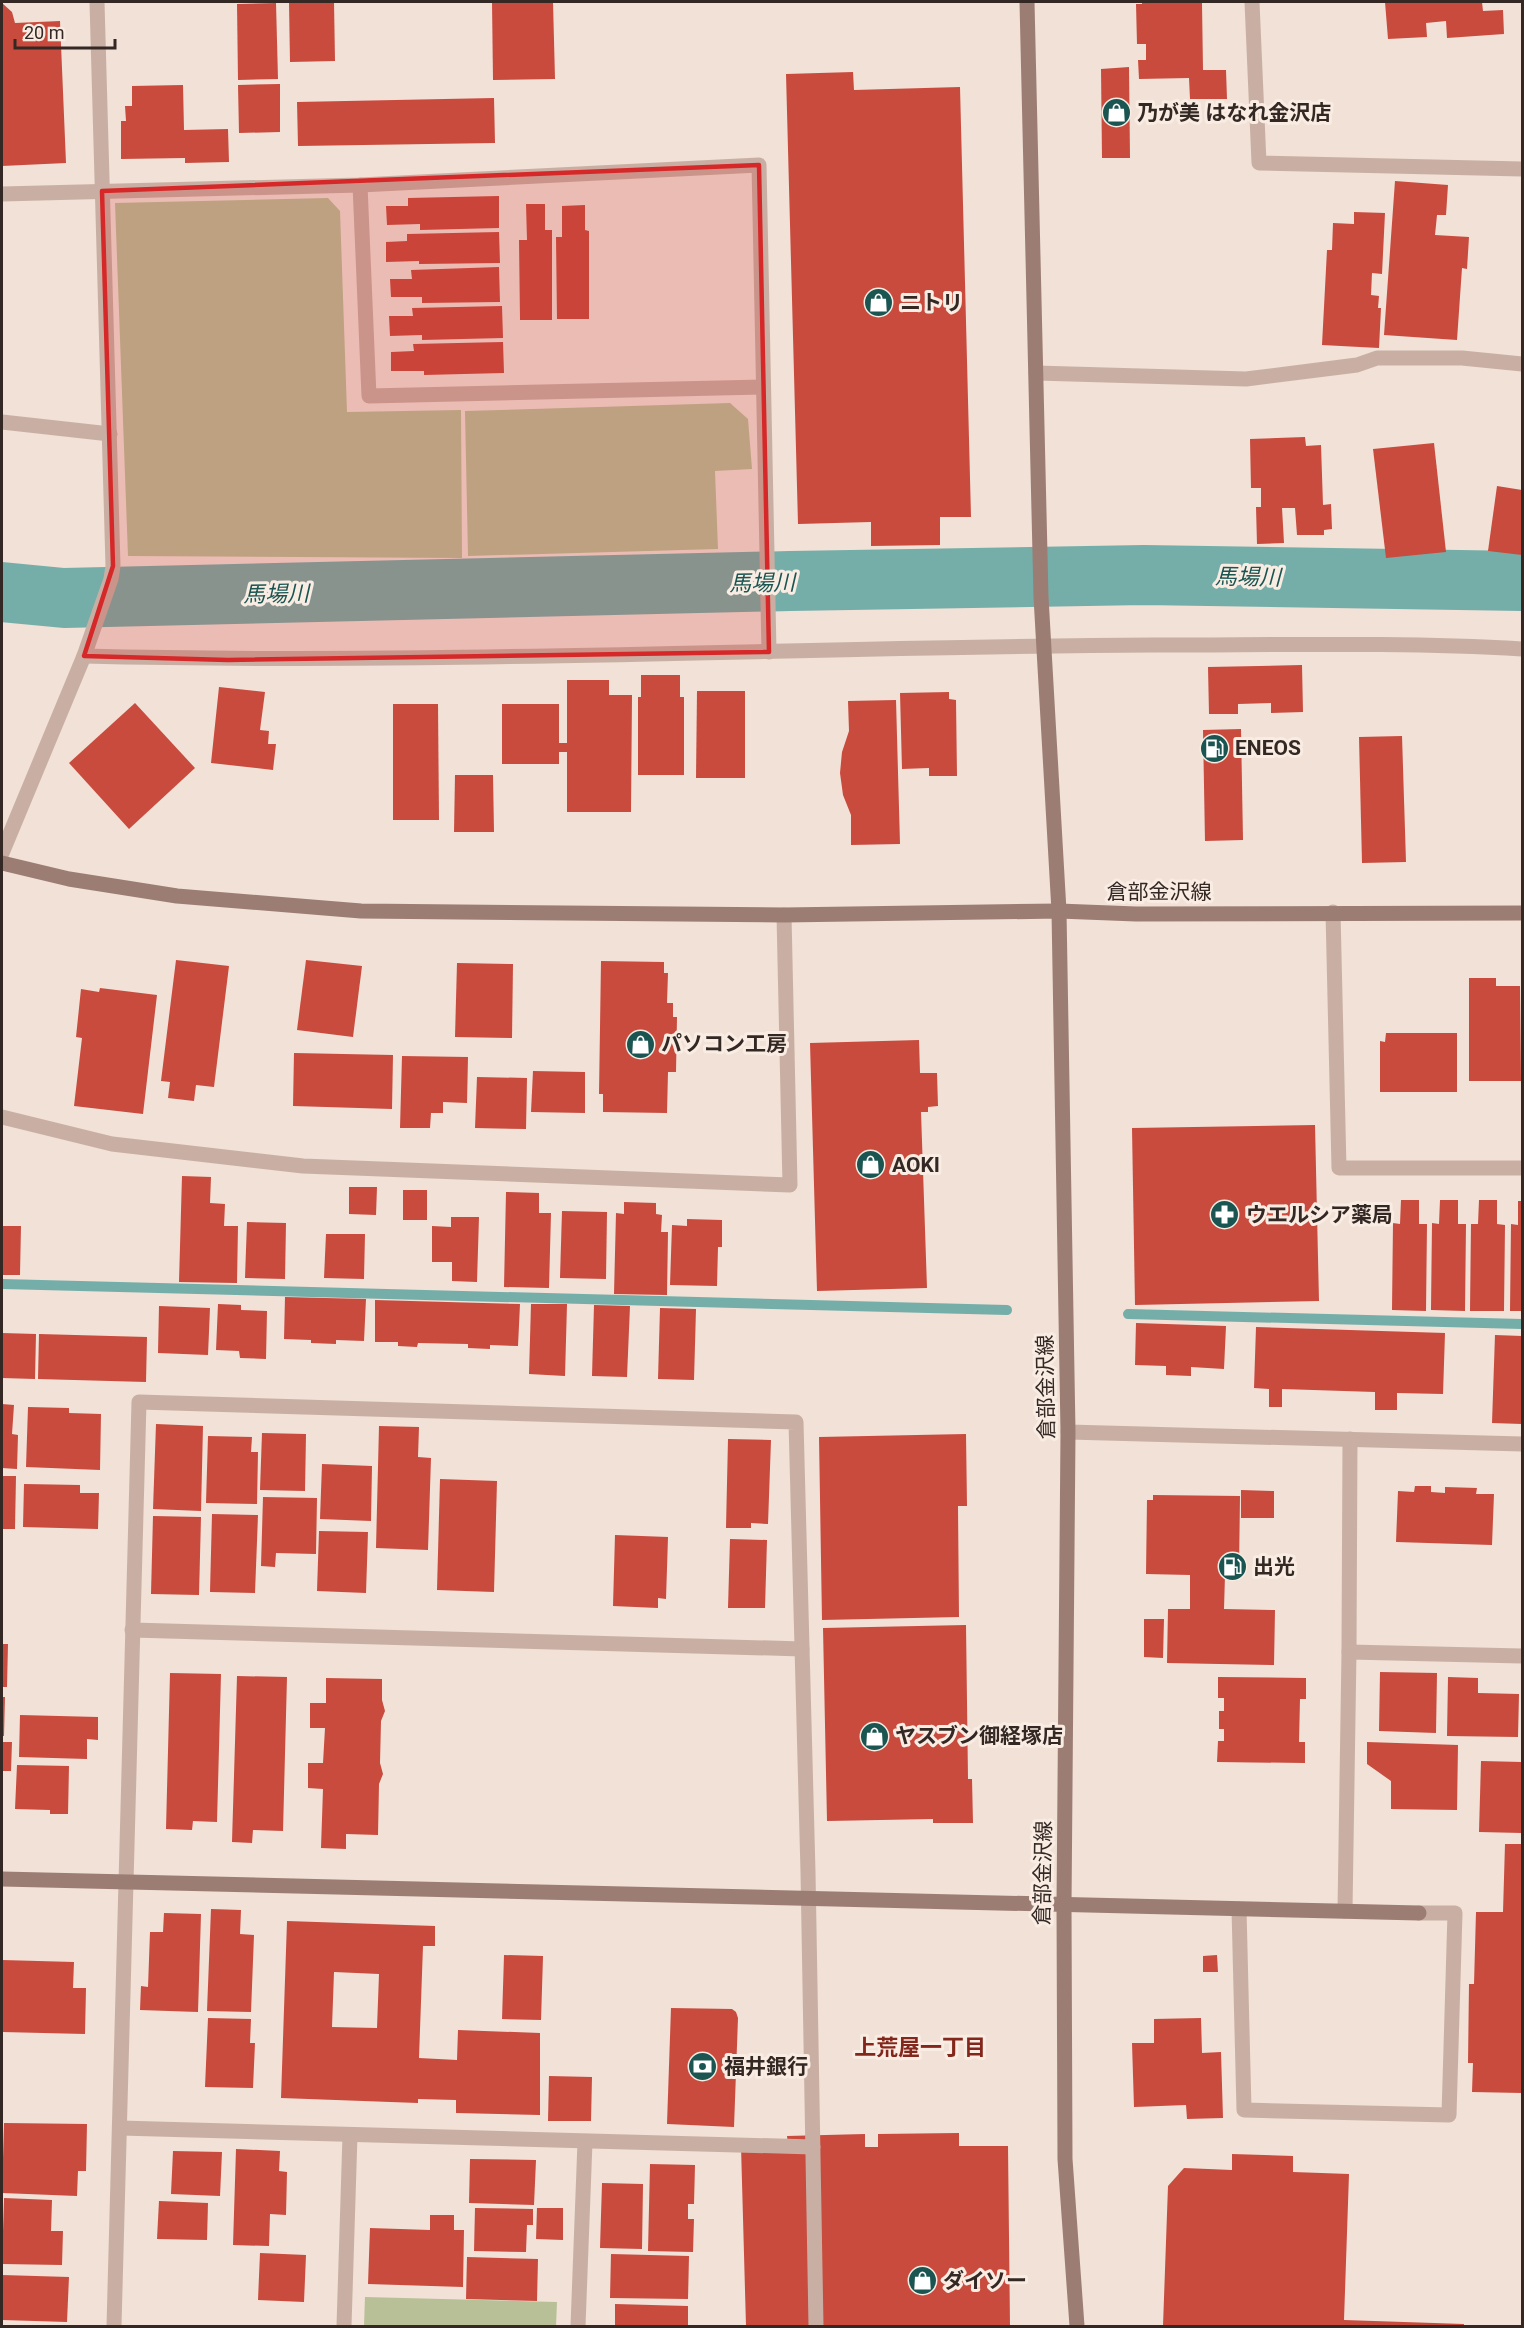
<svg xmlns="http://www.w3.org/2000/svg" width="1524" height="2328" font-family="Roboto,'Noto Sans JP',sans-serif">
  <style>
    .green { fill: #b8c097 }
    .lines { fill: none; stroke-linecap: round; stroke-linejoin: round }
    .stream { stroke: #75aea8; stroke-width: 10 }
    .river { stroke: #75aea8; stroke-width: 60 }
    .building { fill: #c84b3e; fill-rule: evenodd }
    .street { stroke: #c9afa3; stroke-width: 15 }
    .secondary { stroke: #9c7d74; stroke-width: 15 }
    .marked { fill: #d62828; fill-opacity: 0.2; stroke: #d62828; stroke-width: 4.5; stroke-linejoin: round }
    .labels { text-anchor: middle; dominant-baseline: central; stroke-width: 6; stroke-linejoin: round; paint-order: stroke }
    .poi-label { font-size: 21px; font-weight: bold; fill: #342825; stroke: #f9ece3; text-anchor: start }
    .street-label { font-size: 21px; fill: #342825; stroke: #f9ece3 }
    .water-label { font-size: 22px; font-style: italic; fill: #1a5551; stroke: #f9ece3 }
    .neighbourhood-label { font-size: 22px; font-weight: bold; fill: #83271d; stroke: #f9ece3 }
  </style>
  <rect width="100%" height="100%" fill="#f1e1d7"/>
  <g class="green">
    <polygon points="328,198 340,211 347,412 461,410 462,558 128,556 115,203"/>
    <polygon points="730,403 748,419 752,469 715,471 718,549 468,556 465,411"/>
    <polygon points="365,2297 557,2302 556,2326 364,2326"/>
  </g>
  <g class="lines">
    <g class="stream">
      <polyline points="2,1284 1007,1310"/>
      <polyline points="1128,1314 1522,1324"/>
    </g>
    <polyline class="river" points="2,592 64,598 790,581 1144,575 1522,581"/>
  </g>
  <g class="building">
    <polygon points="289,2 334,2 335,61 290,62"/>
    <polygon points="492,2 553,2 555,79 493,80"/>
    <polygon points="1142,2 1202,3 1203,70 1226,70 1227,99 1190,99 1189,78 1139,79 1138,60 1146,60 1146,44 1137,44 1136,4 1142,4"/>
    <polygon points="1385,2 1482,2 1483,11 1503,10 1504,34 1447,38 1446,21 1426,23 1427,37 1388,39"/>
    <polygon points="2,3 12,12 15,23 60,21 66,163 2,166"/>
    <polygon points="276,3 278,79 238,80 237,4"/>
    <polygon points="1129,67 1130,158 1102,158 1101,69"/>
    <polygon points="853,72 854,90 960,87 971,517 940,517 940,545 871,546 871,522 798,524 786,74"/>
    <polygon points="280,84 280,132 239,133 238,85"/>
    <polygon points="183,85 184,130 228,129 229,162 185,163 185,158 121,159 121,121 126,121 125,106 132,106 132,86"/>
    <polygon points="494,98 495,143 298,146 297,102"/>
    <polygon points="1395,181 1448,185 1446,215 1437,215 1435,235 1469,237 1467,269 1462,268 1457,340 1384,335"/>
    <polygon points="499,196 499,228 420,230 420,224 387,225 386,206 408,206 408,198"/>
    <polygon points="526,204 545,204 545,230 552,230 552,320 520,320 519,240 527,240"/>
    <polygon points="585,205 585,230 589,231 589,319 557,319 556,237 562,237 562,206"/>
    <polygon points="1354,212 1385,213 1382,274 1372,273 1371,295 1379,296 1378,308 1381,308 1379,348 1322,345 1327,250 1332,250 1333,223 1354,224"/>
    <polygon points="499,232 500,263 419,264 419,261 386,262 386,242 407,241 407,234"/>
    <polygon points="499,267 500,302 422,303 422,297 391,297 390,279 412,279 411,270"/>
    <polygon points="502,306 503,338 422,340 422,335 390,336 389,316 413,316 412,308"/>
    <polygon points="503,342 504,373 424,375 424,371 391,371 391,352 414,351 413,344"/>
    <polygon points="1305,437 1306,446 1321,445 1323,505 1331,504 1332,529 1324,530 1324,535 1297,535 1295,508 1282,508 1284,543 1257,544 1256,507 1261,507 1261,488 1251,488 1250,439"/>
    <polygon points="1434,443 1446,552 1386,558 1373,449"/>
    <polygon points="1497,486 1522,490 1522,555 1488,551"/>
    <polygon points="1302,665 1303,712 1271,713 1271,703 1238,704 1238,714 1209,714 1208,667"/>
    <polygon points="641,675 680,675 680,697 684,697 684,775 638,775 638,697 641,697"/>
    <polygon points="567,680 609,680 609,695 632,695 631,812 567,812 567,752 559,752 559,764 502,764 502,704 559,704 559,743 567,743"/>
    <polygon points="219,687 265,692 260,730 269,731 268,744 276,744 273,770 211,763"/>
    <polygon points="697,691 745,691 745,778 696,778"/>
    <polygon points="949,692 949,699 956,700 957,776 929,776 929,768 902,769 900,693"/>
    <polygon points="896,700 900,844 851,845 851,815 843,795 840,773 842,752 849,731 848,701"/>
    <polygon points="135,703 195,768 129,829 69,763"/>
    <polygon points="393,704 438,704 439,820 393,820"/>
    <polygon points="1241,729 1243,840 1205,841 1203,730"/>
    <polygon points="1402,736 1406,862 1362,863 1359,737"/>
    <polygon points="455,775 493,775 494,832 454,832"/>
    <polygon points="176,960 229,966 214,1087 196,1085 194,1101 168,1098 170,1082 161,1081"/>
    <polygon points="306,960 362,966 353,1037 297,1030"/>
    <polygon points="601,961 664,962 664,973 668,973 667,1003 673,1003 673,1017 677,1017 676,1072 668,1072 667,1113 603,1112 603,1094 599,1094"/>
    <polygon points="457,963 513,964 512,1038 455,1037"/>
    <polygon points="1469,978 1496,978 1496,986 1520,986 1521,1081 1469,1081"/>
    <polygon points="100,988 157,995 143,1114 74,1106 82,1038 76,1037 81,989 99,992"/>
    <polygon points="1386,1033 1457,1033 1457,1092 1380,1092 1380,1041 1385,1042"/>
    <polygon points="919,1040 920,1073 937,1073 938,1106 928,1107 928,1112 921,1112 927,1288 817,1291 810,1043"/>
    <polygon points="294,1053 393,1055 392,1109 293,1106"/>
    <polygon points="402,1056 468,1057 467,1103 443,1102 443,1113 431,1113 430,1128 400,1128"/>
    <polygon points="533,1071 585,1072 585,1113 531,1112"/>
    <polygon points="477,1077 527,1078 526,1129 475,1128"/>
    <polygon points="1315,1125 1319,1301 1135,1305 1132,1128"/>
    <polygon points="182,1176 211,1177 210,1203 225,1204 224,1226 238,1226 237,1283 179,1282"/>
    <polygon points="349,1187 377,1187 376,1215 349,1214"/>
    <rect x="403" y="1190" width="24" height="30"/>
    <polygon points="506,1192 539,1193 539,1213 551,1213 549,1288 504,1287"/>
    <polygon points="1401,1200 1419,1200 1419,1224 1427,1224 1426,1311 1392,1310 1393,1223 1400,1224"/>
    <polygon points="1440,1200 1458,1200 1458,1224 1466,1224 1465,1311 1431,1310 1432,1223 1439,1224"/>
    <polygon points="1479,1200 1497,1200 1497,1224 1505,1225 1504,1311 1470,1311 1471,1224 1478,1224"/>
    <polygon points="1518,1201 1522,1201 1522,1311 1510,1311 1511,1224 1518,1225"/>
    <polygon points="624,1202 656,1203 656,1214 662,1215 661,1232 668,1232 667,1295 614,1294 616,1213 624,1214"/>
    <polygon points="562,1211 607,1212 606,1279 560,1278"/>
    <polygon points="451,1217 479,1217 477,1282 452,1281 452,1262 432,1262 432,1226 451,1227"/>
    <polygon points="687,1219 722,1220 722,1247 718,1247 717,1286 670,1285 672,1225 687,1226"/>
    <polygon points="247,1222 286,1223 285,1279 245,1278"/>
    <polygon points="2,1226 21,1226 20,1275 2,1275"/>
    <polygon points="326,1234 365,1234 364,1279 324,1278"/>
    <polygon points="285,1297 366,1299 364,1341 336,1340 336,1344 311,1343 311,1340 284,1339"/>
    <polygon points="375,1300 520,1304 518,1346 490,1345 490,1349 468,1348 468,1344 418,1343 417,1347 398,1346 398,1342 375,1342"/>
    <polygon points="218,1304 241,1305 241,1310 267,1311 266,1359 240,1358 239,1351 216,1350"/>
    <polygon points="531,1304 567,1304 565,1376 529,1374"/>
    <polygon points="594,1305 630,1306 627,1377 592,1376"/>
    <polygon points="159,1306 210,1308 208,1355 158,1353"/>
    <polygon points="660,1308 696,1309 694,1380 658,1379"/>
    <polygon points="1136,1323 1226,1326 1224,1369 1191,1367 1191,1376 1166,1375 1166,1366 1135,1365"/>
    <polygon points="1256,1327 1445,1333 1443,1394 1397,1393 1397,1410 1375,1410 1375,1392 1282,1389 1282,1407 1269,1407 1269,1389 1254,1388"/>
    <polygon points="2,1333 36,1334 35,1379 2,1378"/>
    <polygon points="39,1334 147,1337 146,1382 38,1379"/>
    <polygon points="1495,1335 1522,1336 1522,1424 1492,1423"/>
    <polygon points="2,1404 14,1405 12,1434 18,1435 17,1469 2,1468"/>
    <polygon points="28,1407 69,1408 69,1413 101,1414 100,1470 26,1467"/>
    <polygon points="156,1424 203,1426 201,1511 153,1509"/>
    <polygon points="379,1426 419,1427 418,1457 431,1458 428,1550 376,1548"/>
    <polygon points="262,1433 306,1434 305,1491 260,1490"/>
    <polygon points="966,1434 967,1506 958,1506 959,1617 822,1620 819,1437"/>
    <polygon points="208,1436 252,1437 251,1452 258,1452 257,1504 206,1503"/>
    <polygon points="728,1439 771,1440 768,1524 751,1523 751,1528 726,1528"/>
    <polygon points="322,1464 372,1466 371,1521 320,1519"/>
    <polygon points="2,1476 16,1476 15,1529 2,1529"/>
    <polygon points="440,1479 497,1481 494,1592 437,1590"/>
    <polygon points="24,1484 80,1485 80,1493 99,1493 98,1529 23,1527"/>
    <polygon points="1415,1486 1431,1486 1431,1492 1445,1493 1445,1487 1477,1488 1476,1494 1494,1494 1492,1545 1396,1542 1398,1491 1414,1492"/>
    <polygon points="1241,1490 1274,1491 1274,1518 1241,1518"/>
    <polygon points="1153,1495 1240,1496 1239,1569 1232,1569 1232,1575 1225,1575 1224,1609 1275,1610 1274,1665 1167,1663 1168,1609 1190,1609 1190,1575 1146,1574 1147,1500 1153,1500"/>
    <polygon points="263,1497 317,1498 316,1554 276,1553 275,1567 261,1566"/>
    <polygon points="212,1514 258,1515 255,1593 210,1592"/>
    <polygon points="153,1516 201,1517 199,1595 151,1594"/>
    <polygon points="319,1531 368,1532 366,1593 317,1591"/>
    <polygon points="615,1535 668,1537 666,1599 658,1598 658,1608 613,1606"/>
    <polygon points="730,1539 767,1540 765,1608 728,1608"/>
    <polygon points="1144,1619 1164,1619 1163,1658 1144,1657"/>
    <polygon points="966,1625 968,1779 972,1779 973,1823 933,1823 933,1819 827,1821 823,1628"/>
    <polygon points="2,1644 8,1644 7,1687 2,1687"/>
    <polygon points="1380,1672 1437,1673 1436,1733 1379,1731"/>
    <polygon points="170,1673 221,1674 217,1822 193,1821 192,1830 166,1829"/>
    <polygon points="237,1676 287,1677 283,1831 253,1830 252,1843 232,1842"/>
    <polygon points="1218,1677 1306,1678 1306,1699 1300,1699 1299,1742 1305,1742 1305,1763 1217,1762 1218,1741 1224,1741 1224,1729 1219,1729 1219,1711 1224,1711 1224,1698 1218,1698"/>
    <polygon points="1448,1677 1478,1678 1478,1693 1519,1694 1518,1737 1447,1736"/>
    <polygon points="326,1678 382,1679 382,1700 385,1711 381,1721 380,1763 383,1774 379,1784 378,1835 346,1834 346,1849 321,1848 323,1789 308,1788 308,1763 323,1763 325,1728 310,1728 310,1703 326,1703"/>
    <polygon points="2,1697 5,1697 4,1736 2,1736"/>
    <polygon points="20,1715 98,1717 98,1740 87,1739 87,1759 19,1757"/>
    <polygon points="2,1742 12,1742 11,1771 2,1771"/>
    <polygon points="1367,1742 1458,1745 1457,1810 1391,1809 1391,1781 1367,1764"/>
    <polygon points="1481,1761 1522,1762 1522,1833 1479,1832"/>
    <polygon points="17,1765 69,1766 68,1814 50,1814 50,1810 15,1809"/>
    <polygon points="1505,1844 1522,1844 1522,2093 1472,2092 1473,2063 1468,2063 1469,1984 1474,1984 1476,1912 1503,1912"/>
    <polygon points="211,1909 241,1910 240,1934 254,1935 251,2012 207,2011"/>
    <polygon points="164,1913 201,1914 198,2012 140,2010 141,1986 148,1987 150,1932 163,1932"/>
    <path d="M287,1921L435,1926V1946H423L419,2058L457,2060L458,2030L540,2033V2115L456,2113V2100L418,2099V2103L281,2098ZM334,1972L379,1974L377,2028L332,2027Z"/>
    <polygon points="504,1955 543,1956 541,2020 502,2019"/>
    <polygon points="1217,1955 1218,1972 1203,1972 1203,1956"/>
    <polygon points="2,1960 74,1962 73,1988 86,1988 85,2034 2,2032"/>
    <polygon points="671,2008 732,2009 736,2012 738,2018 734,2127 667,2124"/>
    <polygon points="208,2018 251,2019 250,2043 255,2043 253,2088 205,2087"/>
    <polygon points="1201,2018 1202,2053 1221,2052 1223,2118 1187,2119 1186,2105 1134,2107 1132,2043 1154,2043 1154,2019"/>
    <polygon points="549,2076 592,2077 591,2121 548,2121"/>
    <polygon points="4,2123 87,2124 86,2171 78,2171 77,2196 2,2193"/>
    <polygon points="959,2133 959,2146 1008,2146 1010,2326 746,2326 741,2146 788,2145 787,2136 865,2134 865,2147 878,2147 878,2134"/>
    <polygon points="236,2149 280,2151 279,2171 287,2172 286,2215 270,2214 269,2246 233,2245"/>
    <polygon points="173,2151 222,2152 220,2196 171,2194"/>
    <polygon points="1232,2154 1293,2156 1293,2172 1349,2174 1344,2320 1464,2324 1464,2326 1163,2326 1168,2186 1184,2168 1232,2170"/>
    <polygon points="470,2159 536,2160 534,2205 469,2203"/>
    <polygon points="650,2164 695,2165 694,2204 688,2204 688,2219 694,2219 693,2252 648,2251"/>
    <polygon points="602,2183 643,2184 642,2249 600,2248"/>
    <polygon points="4,2198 52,2200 51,2231 63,2231 62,2265 2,2264"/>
    <polygon points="159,2201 208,2203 207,2240 157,2239"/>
    <polygon points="475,2208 533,2209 533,2225 527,2225 526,2252 474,2251"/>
    <polygon points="537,2208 563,2208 563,2240 536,2239"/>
    <polygon points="430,2215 454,2215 454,2230 464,2230 463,2287 368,2284 370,2228 430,2230"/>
    <polygon points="260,2253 306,2255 304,2302 258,2300"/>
    <polygon points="611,2254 689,2256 688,2299 610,2298"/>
    <polygon points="467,2257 538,2259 537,2301 466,2299"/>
    <polygon points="2,2275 69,2277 67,2322 2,2320"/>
    <polygon points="615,2304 688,2306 688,2326 615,2326"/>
  </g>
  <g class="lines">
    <g class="street">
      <polyline points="1252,2 1259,163 1522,169"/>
      <polyline points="360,185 369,396 763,387"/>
      <polyline points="2,194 360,185 759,165 769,652"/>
      <polyline points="1036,373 1246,379 1357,365 1377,358 1462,358 1522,364"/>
      <polyline points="2,422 110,434"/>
      <path d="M84,656C441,665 798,647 1154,645C1277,645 1400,642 1522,649"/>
      <polyline points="2,853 84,656 111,579 113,566 97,2"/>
      <polyline points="1333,912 1339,1168 1522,1168"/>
      <polyline points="2,1117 112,1144 303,1166 790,1185 784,915"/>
      <polyline points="1068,1432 1522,1444"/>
      <polyline points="132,1630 802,1649"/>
      <polyline points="1349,1652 1350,1439"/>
      <polyline points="1239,1909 1244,2110 1449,2115 1455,1913 1419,1913"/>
      <polyline points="1345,1911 1349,1652 1522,1656"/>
      <polyline points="120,2128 813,2147"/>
      <polyline points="114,2326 139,1402 796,1422 808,1872 816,2326"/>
      <polyline points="344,2326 350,2135"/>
      <polyline points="578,2326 585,2142"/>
    </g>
    <g class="secondary">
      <polyline points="1027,2 1041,597 1059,911 1068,1432 1064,1905 1065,2159 1077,2326"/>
      <polyline points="2,863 69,879 177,896 361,911 784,915 1059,911 1136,914 1522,913"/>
      <polyline points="2,1879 1419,1913"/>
    </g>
  </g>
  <path class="marked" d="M759,165L769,652L228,660L84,656L113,566L102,191Z"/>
  <defs>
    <symbol id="shop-disc" viewBox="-11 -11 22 22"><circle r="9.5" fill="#1a5551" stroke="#f9ece3"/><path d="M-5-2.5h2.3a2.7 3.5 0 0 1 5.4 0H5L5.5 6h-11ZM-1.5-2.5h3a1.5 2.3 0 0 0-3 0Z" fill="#fff"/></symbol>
    <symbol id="fuel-disc" viewBox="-11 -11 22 22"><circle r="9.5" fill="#1a5551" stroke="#f9ece3"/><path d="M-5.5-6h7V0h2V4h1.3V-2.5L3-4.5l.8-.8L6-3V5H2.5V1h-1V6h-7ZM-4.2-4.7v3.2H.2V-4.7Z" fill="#fff"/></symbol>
    <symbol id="pharmacy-disc" viewBox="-11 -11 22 22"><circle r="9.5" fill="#1a5551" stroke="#f9ece3"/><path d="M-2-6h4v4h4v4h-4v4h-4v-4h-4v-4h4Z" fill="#fff"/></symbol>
    <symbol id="bank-disc" viewBox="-11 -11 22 22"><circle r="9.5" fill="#1a5551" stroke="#f9ece3"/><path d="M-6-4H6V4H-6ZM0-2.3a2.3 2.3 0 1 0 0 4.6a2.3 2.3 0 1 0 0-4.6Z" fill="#fff"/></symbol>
  </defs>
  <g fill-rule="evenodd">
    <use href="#shop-disc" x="1100" y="96" width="33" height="33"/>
    <use href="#shop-disc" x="862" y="286" width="33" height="33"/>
    <use href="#fuel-disc" x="1198" y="732" width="33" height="33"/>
    <use href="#shop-disc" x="624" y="1028" width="33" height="33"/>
    <use href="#shop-disc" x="854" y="1148" width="33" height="33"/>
    <use href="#pharmacy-disc" x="1208" y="1198" width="33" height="33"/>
    <use href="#fuel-disc" x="1216" y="1550" width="33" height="33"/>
    <use href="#shop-disc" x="858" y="1720" width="33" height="33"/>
    <use href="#bank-disc" x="686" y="2050" width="33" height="33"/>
    <use href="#shop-disc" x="906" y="2264" width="33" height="33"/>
  </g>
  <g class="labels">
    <g class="poi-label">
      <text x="1137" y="113">乃が美 はなれ金沢店</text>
      <text x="900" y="303">ニトリ</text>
      <text x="1235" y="748">ENEOS</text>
      <text x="661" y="1044">パソコン工房</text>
      <text x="892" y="1165">AOKI</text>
      <text x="1246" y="1215">ウエルシア薬局</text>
      <text x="1253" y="1567">出光</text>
      <text x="895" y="1736">ヤスブン御経塚店</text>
      <text x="724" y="2067">福井銀行</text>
      <text x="943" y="2281">ダイソー</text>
    </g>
    <g class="street-label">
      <text x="1159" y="892">倉部金沢線</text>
      <text transform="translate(1046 1387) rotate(-91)">倉部金沢線</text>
      <text transform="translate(1043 1873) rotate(-89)">倉部金沢線</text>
    </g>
    <g class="water-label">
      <text transform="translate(1248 577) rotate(1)">馬場川</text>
      <text transform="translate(762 583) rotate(-1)">馬場川</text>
      <text transform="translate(276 594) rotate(-1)">馬場川</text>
    </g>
    <g class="neighbourhood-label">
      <text x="920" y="2047">上荒屋一丁目</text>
    </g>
  </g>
  <rect width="1524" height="2328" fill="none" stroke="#342825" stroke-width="6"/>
  <path d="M15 39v9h100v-9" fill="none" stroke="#342825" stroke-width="3"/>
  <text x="24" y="39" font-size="18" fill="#342825" stroke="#f9ece3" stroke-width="4.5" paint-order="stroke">20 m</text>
</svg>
